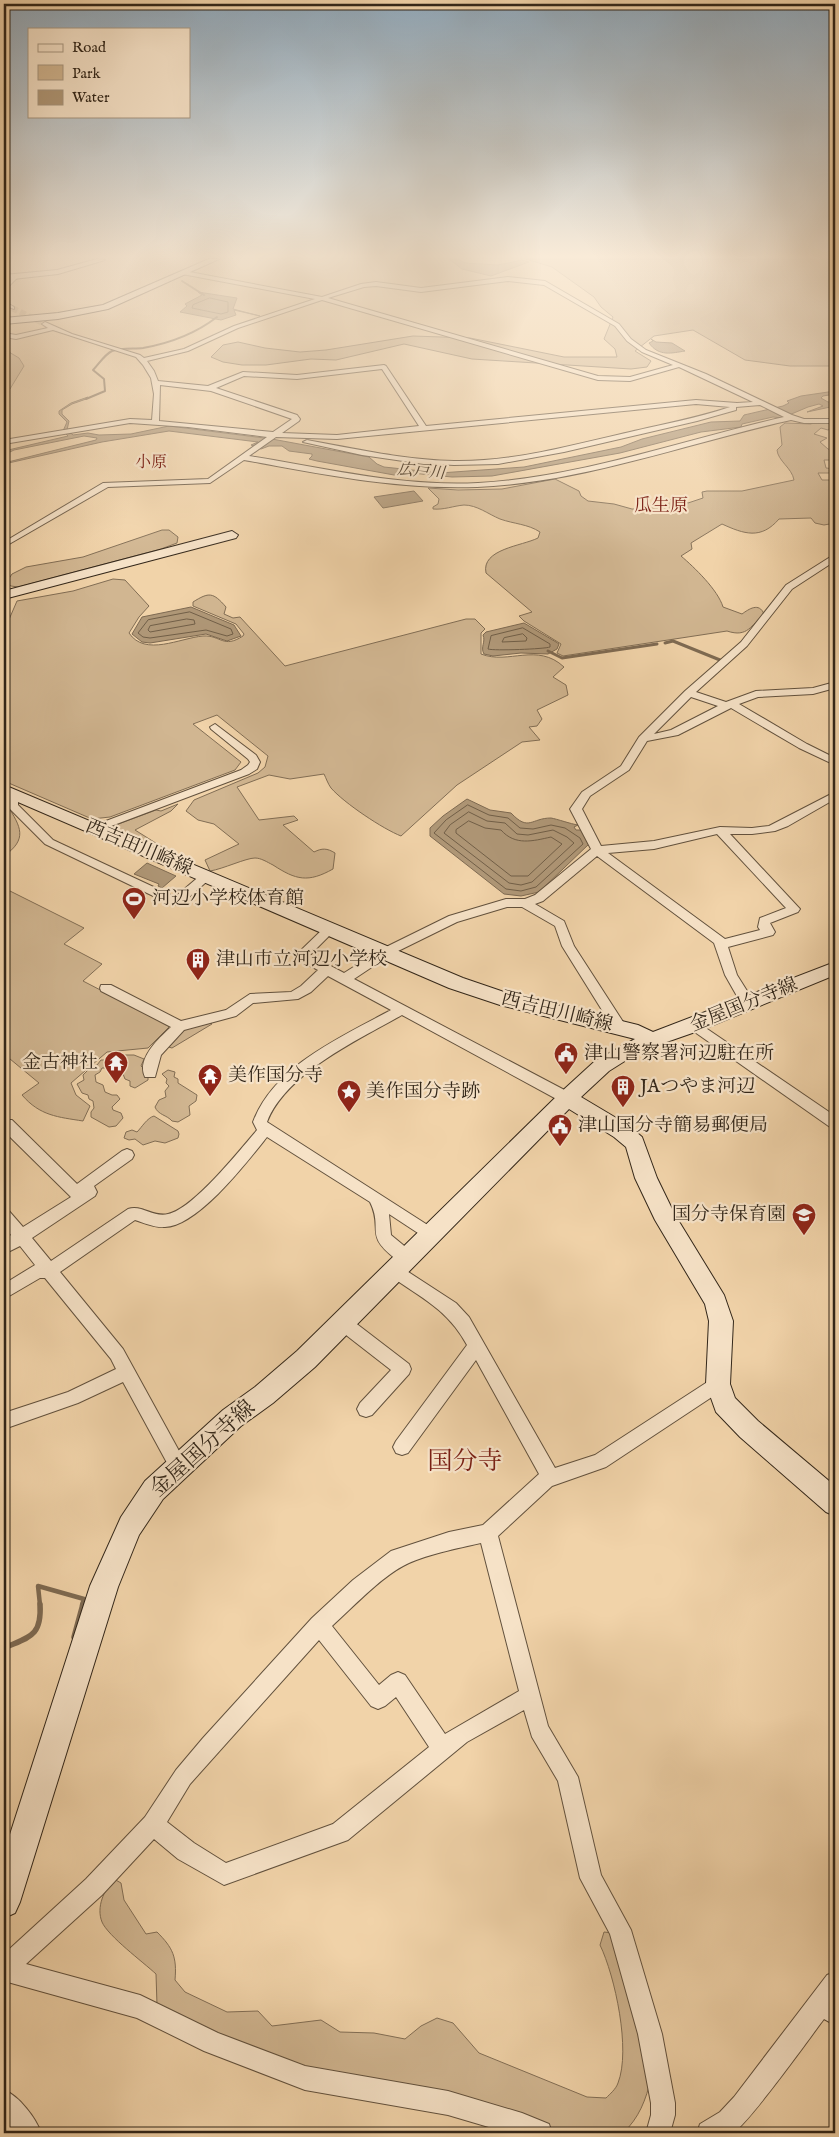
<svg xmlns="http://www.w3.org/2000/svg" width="839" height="2137" font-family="'IM FELL English','Noto Serif JP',serif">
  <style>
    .green { fill: #d1b691; stroke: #826e55 }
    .water { fill: #b09878; stroke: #7e6a52 }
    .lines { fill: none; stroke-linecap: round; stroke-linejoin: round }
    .shore { stroke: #715f48; stroke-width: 1 }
    .stream-far3 { stroke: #7e6a52; stroke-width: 2 }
    .stream-far2 { stroke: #7e6a52; stroke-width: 3 }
    .stream-far1 { stroke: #7e6a52; stroke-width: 4.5 }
    .stream { stroke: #7e6a52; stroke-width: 5.5 }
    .street-tunnel { stroke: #cbb08c; stroke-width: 6; stroke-dasharray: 6 3; stroke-linecap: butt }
    .street-casing { stroke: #62513d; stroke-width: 2 }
    .secondary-casing { stroke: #322619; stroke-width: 2 }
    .street { fill: #f6e2c7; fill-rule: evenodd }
    .secondary { fill: #f6e2c7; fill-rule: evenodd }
    .labels { text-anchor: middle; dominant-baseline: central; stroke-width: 4.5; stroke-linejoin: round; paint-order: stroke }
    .far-neighbourhood-label { font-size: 16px; fill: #7a1f14; stroke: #f6e2c7 }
    .far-water-label { font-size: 16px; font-style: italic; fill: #584836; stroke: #f6e2c7 }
    .far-quarter-label { font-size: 18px; fill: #7a1f14; stroke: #f6e2c7 }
    .street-label { font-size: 19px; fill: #322619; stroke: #f6e2c7 }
    .poi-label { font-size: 19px; fill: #322619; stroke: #f6e2c7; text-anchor: start }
    .near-street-label { font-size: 22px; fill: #322619; stroke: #f6e2c7 }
    .near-quarter-label { font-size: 25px; fill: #7a1f14; stroke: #f6e2c7 }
  </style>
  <rect width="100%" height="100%" fill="#f1d3a9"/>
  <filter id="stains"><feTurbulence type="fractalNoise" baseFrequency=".004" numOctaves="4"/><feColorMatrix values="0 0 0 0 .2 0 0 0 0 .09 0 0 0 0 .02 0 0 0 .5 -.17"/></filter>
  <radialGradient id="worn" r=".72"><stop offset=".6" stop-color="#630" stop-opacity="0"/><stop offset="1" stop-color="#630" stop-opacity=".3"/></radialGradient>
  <g class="green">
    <polygon points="526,259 835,259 835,366 790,366 745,360 693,330 654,336 635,351 651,361 647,367 631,369 472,359 404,344 336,360 311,359 266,365 242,365 223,362 211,357 223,345 238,342 265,348 300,352 326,350 413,336 470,338 564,357 617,357 615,349 604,339 613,317 601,307 594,297 552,267"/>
    <polygon points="4,349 19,358 24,366 10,389 4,392"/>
    <path d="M816,421H835V427L828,430L821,428L814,434L827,438L820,442L828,449L835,452V460H824L826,468L835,469V473H818L822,480H835V523L824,525L815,523L811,518L779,519C761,540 744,534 722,524L691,543L692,549L681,556C694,567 718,590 723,607L742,614C749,609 759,602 764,614C751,625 748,638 727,631L563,656L557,653L561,644L524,621L519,616L532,612L486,573C481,549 522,546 538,538L540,532C528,524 514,524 500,519C488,514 477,505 464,505C453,506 444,510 433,509V507L438,504L439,499L428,488L458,490L502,489L555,479L579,491L581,496L588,501L614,504L632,509H642L660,502L677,498L688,503L703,498L702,492L707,491H742L794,480C792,468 778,461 777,450L782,445L780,427L785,423L811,424Z"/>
    <polygon points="162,530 169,530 178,537 177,543 161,549 18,587 11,586 6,583 12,574 26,567 83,557"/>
    <path d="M113,579L125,580L149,606L139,617L129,633C145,657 180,638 203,636C221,635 223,649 243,636L244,634L236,624L193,606V602C209,592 213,592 226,607L224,614L233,618L240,617L285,666L466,619H475L485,629L481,633V654C509,665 537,642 564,667L553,677L566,685L568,695L537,710L542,719L537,726L529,727L540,740L522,742L457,785L401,836C383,829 344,803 331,788C328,784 326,778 324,774L290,779L269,775L237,787L259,820L294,816L298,820L283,825L314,852C322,848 327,848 335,853L333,869C308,883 296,880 273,865C267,862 261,858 255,858C246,858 223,869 210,871L205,860L239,844L214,824L198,820L186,811L194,800L258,773L265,767L268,756L217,715L193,724L241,762L235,770L110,817L92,819L4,781L5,749L4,631L17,601L73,591Z"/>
    <path d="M4,804L7,805C21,827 28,839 4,856Z"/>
    <polygon points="178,804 171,811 135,830 197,869 112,832 113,826 156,810 161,811"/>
    <path d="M4,888L84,928L64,944L102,964L83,981L170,1026L148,1048L107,1052L71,1083L76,1095L90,1106L83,1121C58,1117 40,1116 22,1095L39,1083L4,1054Z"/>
    <polygon points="211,1023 212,1024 172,1048 165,1046 181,1029"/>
    <polygon points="123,1055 134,1055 144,1059 141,1066 144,1069 144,1075 148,1077 148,1080 135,1088 130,1086 130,1081 125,1079 123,1074 117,1075 106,1068 102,1068 100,1072 95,1075 96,1082 103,1085 105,1092 112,1095 117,1095 120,1099 112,1107 113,1110 121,1113 123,1118 116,1126 109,1127 91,1117 91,1112 94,1108 93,1101 89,1099 88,1095 82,1093 77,1084 84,1080 83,1075 92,1066 97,1065 101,1060 107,1060 112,1056"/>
    <path d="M168,1070L175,1072L174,1077L178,1079V1083L197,1095L196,1101L189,1106L190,1115L178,1122L172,1121C167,1115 158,1115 155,1107L159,1100L166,1097L165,1091L169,1086L166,1083L167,1079L162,1074Z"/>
    <path d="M154,1116L178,1131L179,1134L178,1138L165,1143L155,1141L143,1145L135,1139L129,1140L124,1138L126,1132L132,1130L137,1132C142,1127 147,1118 154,1116Z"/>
    <path d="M114,1879L121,1883L124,1900L146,1934L157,1932C173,1948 177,1957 175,1980L185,1992L227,2012L258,2011L272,2026L321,2020L340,2032L374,2033L405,2039L421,2026L437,2018L453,2023L479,2053L587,2097L606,2098C610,2094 616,2089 618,2083C631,2050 615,1976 600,1945L604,1932L613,1933L651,2078C646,2100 639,2118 623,2133H561L525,2117L307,2069L213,2037L157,2005L156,1974C143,1962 108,1936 102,1922C96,1907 104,1890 114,1879Z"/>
  </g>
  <g class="water">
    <polygon points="449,259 458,259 465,263 498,265 522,260 529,262 491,276 462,269"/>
    <polygon points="198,292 237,298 233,309 260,316 234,310 236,315 221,320 180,312 187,306 185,304 202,295"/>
    <path d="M651,339L656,342L672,343L685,351C672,353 659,357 649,343L653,341Z"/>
    <polygon points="835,391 835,394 823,396 821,398 828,402 835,402 835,406 807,412 823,406 819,404 808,407 782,418 773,417 742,424 741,427 701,432 620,453 492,476 452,477 412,473 394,475 317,461 309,459 312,456 312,454 289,451 282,446 269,446 261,449 251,445 258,442 169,431 102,442 4,464 4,463 96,440 97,438 84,436 14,450 4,455 4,451 68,436 63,431 67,422 59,414 59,411 71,403 88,397 89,398 72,404 62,410 62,414 69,421 67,430 73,435 88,433 99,435 131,434 169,426 272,439 369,457 377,464 384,467 440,473 524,467 621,447 642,439 711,422 740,421 744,415 783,406 789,403 787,401 801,396"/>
    <polygon points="414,491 423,501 383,508 374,497"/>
    <polygon points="191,607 234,625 241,636 227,641 206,634 150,643 142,642 132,634 142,617"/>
    <path d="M524,623L556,642L559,644L557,649L548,654L521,653L493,656L484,654C480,647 486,642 483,635L486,632Z"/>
    <path d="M467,799L490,810L511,813C529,832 531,818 551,818C557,819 571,824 578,825L574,827L576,830H582L589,844L539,892L521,896L504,894L430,836V828L443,816Z"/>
    <polygon points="147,863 176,876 162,888 158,886 159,884 134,874"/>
  </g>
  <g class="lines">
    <g class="shore">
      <polygon points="210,298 228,302 228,312 221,314 192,308 193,305"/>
      <polygon points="190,612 231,629 233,634 227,636 206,630 150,638 143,637 138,633 148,620"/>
      <polygon points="187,619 194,620 195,624 150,632 148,630 150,626"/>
      <path d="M523,628L550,644V647C545,649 494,651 488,649L491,636Z"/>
      <polygon points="523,634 527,638 526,641 502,642 504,638"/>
      <polygon points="468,805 489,815 508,818 520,828 533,829 551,825 565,828 580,838 583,844 536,887 521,891 506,889 434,833 446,820"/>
      <polygon points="469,812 487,821 505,823 517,834 528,835 553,830 567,837 574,843 532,882 521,885 509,883 444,833 450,825"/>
      <path d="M469,821L485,828L501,830C515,846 533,841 551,837L562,844L528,876H511L456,833V830Z"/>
    </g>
    <g class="stream-far3">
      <polyline points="182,281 204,295"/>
      <path d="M86,399L105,391L104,379L93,370C99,364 104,355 112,351C121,348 134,349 143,348C171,343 195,334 217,317"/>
    </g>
    <g class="stream-far2">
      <polyline points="665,643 673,641 720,660"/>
      <polyline points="548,651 562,658 657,644"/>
    </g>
    <polyline class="stream-far1" points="40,1605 38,1586 84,1599 82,1605"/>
    <g class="stream">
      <polyline points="74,1637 83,1604"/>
      <path d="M4,1648C29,1637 42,1637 40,1604"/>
    </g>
    <polyline class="street-tunnel" points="12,308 45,324"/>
    <defs>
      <g id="street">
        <path d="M184,271L322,297L361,284L376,282L421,288L508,277L545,281L619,324L631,339L646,350L706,374L792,415L804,419H835V423H804L791,420C688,443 582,483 477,487C399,490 320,474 244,460L210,483L108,487L4,547V542L103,483L208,479L267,437L188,427L130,423L4,444V440L130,419L152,420L154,394L151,378L143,365L136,357L53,330L16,339L4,337V333L16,335L48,328L42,324L45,322L72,334L140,355L144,358L184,349L234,326L315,299L182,274ZM508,281L544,285L615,326L627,341L642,352L673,365L630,377L598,376L328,298L364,287L376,286L421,292ZM322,300L598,380L630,381L679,367L753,402L737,403L696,400L426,426L386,366L384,365L297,375L243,372L208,386L158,381L154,371L147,361L188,351L238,328ZM382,369L419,426L337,435L282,433L299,421L300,419L297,415L216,388L244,376L297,379ZM160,385L211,391L292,419L273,432L159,421ZM696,404L730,407C697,418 664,424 630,432C572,445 514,462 454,461C404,460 356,449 307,440L303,442L362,455L417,463L454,465L498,464L564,452L697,421L736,410V407L760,405L784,417C683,440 582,477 478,483C401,487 324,468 249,456L276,437L337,439Z"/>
        <polygon points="12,277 17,278 4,291 4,286"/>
        <polygon points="4,301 14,307 14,309 4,305"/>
        <path d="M835,554V561L792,589L747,646L696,692L726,702L756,691L813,688L835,682V688L813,694L758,697L739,704L807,744L835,758V765L799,748L731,708L678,735L647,741L629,770L590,796L582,809L601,846L654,841L720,827L752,828L769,826L835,792V799L788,826L775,831L752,834H730L800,909L798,912L770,923L775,932L773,935L728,947L737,975L754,1002L752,1005H742L725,975L714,943L597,856L543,901L535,904L564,921L574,946L627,1028L625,1031H615L562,946L555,926L522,907H507L457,922L390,955L354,979L572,1094L574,1098L572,1102L567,1103L562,1102L402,1015C358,1040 286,1073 267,1122L437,1231L440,1235L437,1239L432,1241L427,1239L389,1214L391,1235L414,1254L416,1259L414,1264C406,1266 402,1263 396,1259C363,1234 384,1230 370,1202L267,1137C247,1162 198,1226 165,1227C155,1228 144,1223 135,1220L60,1272L123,1349L184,1460L187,1466L184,1472L178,1474L172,1472L123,1382L78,1403L4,1429V1413L68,1392L116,1369L111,1359L45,1278H40L4,1299V1284L35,1265L20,1246L4,1254V1240L11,1235L4,1226V1209L9,1211L23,1227L71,1197L4,1131V1120H12L77,1184L122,1151L127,1149L132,1151L134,1155L132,1159L94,1186L97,1192L95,1196L32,1238L51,1261L128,1209C141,1204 154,1218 168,1214C193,1209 239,1151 257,1130L253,1122C274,1066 341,1037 391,1010L328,976L311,992L298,999L253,1003L236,1016L184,1030L161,1055L155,1077H145C136,1059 159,1038 171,1027L101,991L100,988L101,985H111L181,1021L226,1010L250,994L291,992L301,986L318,970L297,959L295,956L326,926L330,925L336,929L310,955L344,973L382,949L449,916L506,899H525L535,895L591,849L570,809L582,792L621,766L639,737L685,691L741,642L786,585ZM691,697L718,706L671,730L654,734ZM717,834L786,908L760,918L758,927L760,930L725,939L608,853L654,849Z"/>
        <polygon points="215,724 256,755 260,762 257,769 249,774 98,831 90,831 88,829 90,827 241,770 248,765 250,762 248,759 211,729 210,727"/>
        <path d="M15,792L20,795L18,801V805L53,840L175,897L202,874H210L212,877L180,905H172L45,844L7,806C6,800 8,793 15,792Z"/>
        <polygon points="694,1020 835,1116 835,1128 830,1127 689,1028 687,1025 689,1022"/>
        <path d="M396,1264L456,1303L469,1317L555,1468L595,1455L712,1379L718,1376L724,1379L726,1384L724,1389L606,1467L552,1486L498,1536L548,1726L578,1777L601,1875L631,1930L662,2034L675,2103V2115L670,2133H646L651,2115V2103L638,2034L610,1934L580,1878L558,1781L532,1737L524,1710L467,1742L348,1840L224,1885L178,1859L154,1839L102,1895L26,1964L140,1995L218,2033L305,2066L448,2091L522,2113L549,2124L552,2133H509L448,2115L305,2090L204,2051L137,2018L4,1981V1954L86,1879L145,1817L176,1770L203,1738L312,1618L353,1580L391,1551L449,1532L483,1525L539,1474L476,1360L408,1453L402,1455L396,1453L393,1447L396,1441L467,1345C448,1310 422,1298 390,1276L388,1271L390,1266ZM481,1543L519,1691L445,1734L405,1675L398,1672L391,1675L379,1685L332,1626C353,1607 379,1579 403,1566C423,1555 459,1548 481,1543ZM319,1640L371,1706L378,1709L385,1706L396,1697L429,1747L333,1824L226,1863L194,1843L167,1822L190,1784Z"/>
        <polygon points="343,1316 349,1318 409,1364 411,1369 409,1374 372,1415 366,1417 360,1415 357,1409 360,1403 391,1370 337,1328 335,1323 337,1318"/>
        <path d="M835,1972V2025L824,2019C811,2036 745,2129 732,2133C722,2136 707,2133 697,2133L700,2124L720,2112L734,2097L827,1975Z"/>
        <path d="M4,2090C19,2096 36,2118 41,2133H14L4,2121Z"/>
      </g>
      <g id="secondary">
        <polygon points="97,259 105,260 58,274 4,280 4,275 57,270"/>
        <polygon points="209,259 219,259 108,309 58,319 4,324 4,318 58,313 103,305"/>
        <polygon points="232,531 238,535 236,538 4,599 4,591"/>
        <polygon points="4,785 463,978 504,992 638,1025 653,1032 835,962 835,975 701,1030 658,1045 628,1059 609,1071 581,1097 628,1125 642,1137 657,1178 675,1215 724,1295 733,1321 730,1384 735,1398 758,1421 835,1486 835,1516 826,1512 740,1437 716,1412 706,1384 709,1321 705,1304 655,1220 635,1178 626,1147 614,1137 569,1109 315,1367 273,1403 241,1426 163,1499 139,1535 118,1587 20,1902 15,1913 4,1918 4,1853 90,1586 121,1517 145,1481 223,1410 255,1387 297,1351 560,1093 595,1061 635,1039 500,1005 449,988 4,796"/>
      </g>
    </defs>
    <use href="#street" class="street-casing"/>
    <use href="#secondary" class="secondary-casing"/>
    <use href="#street" class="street"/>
    <use href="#secondary" class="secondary"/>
  </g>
  <linearGradient id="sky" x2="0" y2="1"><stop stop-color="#91a9bb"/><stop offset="0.46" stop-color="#f9ebd8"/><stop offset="1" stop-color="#f9ebd8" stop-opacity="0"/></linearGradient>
  <rect width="839" height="558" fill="url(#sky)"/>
  <defs>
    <symbol id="stadium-pin" viewBox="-11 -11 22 30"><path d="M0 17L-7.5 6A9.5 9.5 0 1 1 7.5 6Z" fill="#8f2418" stroke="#f6e2c7"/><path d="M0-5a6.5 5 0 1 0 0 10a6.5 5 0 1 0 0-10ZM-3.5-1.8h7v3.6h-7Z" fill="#fff"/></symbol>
    <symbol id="building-pin" viewBox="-11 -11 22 30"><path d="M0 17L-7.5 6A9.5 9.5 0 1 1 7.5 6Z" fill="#8f2418" stroke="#f6e2c7"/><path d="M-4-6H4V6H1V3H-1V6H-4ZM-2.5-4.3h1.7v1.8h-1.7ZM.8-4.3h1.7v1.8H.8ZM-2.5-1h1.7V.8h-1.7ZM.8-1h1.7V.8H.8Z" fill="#fff"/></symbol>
    <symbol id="civic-pin" viewBox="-11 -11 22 30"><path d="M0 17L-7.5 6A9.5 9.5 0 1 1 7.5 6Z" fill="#8f2418" stroke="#f6e2c7"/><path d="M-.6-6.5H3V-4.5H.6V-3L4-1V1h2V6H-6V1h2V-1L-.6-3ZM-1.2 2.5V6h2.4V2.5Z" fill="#fff"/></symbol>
    <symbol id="temple-pin" viewBox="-11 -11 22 30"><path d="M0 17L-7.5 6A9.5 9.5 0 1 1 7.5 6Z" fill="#8f2418" stroke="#f6e2c7"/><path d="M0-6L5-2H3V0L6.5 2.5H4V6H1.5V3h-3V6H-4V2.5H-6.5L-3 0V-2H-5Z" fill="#fff"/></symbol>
    <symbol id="sight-pin" viewBox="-11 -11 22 30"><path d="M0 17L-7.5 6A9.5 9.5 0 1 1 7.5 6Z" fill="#8f2418" stroke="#f6e2c7"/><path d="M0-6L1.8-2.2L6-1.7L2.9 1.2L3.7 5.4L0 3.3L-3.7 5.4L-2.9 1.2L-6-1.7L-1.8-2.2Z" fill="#fff"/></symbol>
    <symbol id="school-pin" viewBox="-11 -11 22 30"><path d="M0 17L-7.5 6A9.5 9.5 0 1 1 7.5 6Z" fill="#8f2418" stroke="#f6e2c7"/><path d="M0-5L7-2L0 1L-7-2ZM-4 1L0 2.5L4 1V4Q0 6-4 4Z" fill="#fff"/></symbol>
  </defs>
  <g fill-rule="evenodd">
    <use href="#stadium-pin" x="120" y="885" width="28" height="38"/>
    <use href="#building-pin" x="184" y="946" width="28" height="38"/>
    <use href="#civic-pin" x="552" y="1040" width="28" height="38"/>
    <use href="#temple-pin" x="102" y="1049" width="28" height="38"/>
    <use href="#temple-pin" x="196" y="1062" width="28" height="38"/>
    <use href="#building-pin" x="609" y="1073" width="28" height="38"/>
    <use href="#sight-pin" x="335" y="1078" width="28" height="38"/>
    <use href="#civic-pin" x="546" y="1112" width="28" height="38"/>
    <use href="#school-pin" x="790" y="1201" width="28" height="38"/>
  </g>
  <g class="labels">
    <g class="far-neighbourhood-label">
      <text x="151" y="463">小原</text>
    </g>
    <g class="far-water-label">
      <text transform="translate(421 472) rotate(5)">広戸川</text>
    </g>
    <g class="far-quarter-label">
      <text x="661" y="506">瓜生原</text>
    </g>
    <g class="street-label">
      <text transform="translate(139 848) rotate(23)">西吉田川崎線</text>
      <text transform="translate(744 1005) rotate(-22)">金屋国分寺線</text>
      <text transform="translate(557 1012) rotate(14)">西吉田川崎線</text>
    </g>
    <g class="poi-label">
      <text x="152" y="899">河辺小学校体育館</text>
      <text x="216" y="960">津山市立河辺小学校</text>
      <text x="584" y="1054">津山警察署河辺駐在所</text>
      <text x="98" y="1063" text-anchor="end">金古神社</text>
      <text x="228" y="1076">美作国分寺</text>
      <text x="640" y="1087">JAつやま河辺</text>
      <text x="366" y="1092">美作国分寺跡</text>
      <text x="578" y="1126">津山国分寺簡易郵便局</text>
      <text x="786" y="1215" text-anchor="end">国分寺保育園</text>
    </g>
    <g class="near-street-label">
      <text transform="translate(203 1449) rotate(-42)">金屋国分寺線</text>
    </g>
    <g class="near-quarter-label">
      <text x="465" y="1462">国分寺</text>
    </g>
  </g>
  <rect width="839" height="2137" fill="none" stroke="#f1d3a9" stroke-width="20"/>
  <rect x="5" y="5" width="829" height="2127" fill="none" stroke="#322619" stroke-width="2.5"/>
  <rect x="10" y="10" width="819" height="2117" fill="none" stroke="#322619"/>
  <rect x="28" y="28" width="162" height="90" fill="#f6e2c7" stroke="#a89781"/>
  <rect x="38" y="44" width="25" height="8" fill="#f6e2c7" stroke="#a89781"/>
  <text x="72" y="52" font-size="15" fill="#322619">Road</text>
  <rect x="38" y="65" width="25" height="15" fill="#d1b691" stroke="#a89781"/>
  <text x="72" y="78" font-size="15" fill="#322619">Park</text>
  <rect x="38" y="90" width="25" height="15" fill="#b09878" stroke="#a89781"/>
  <text x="72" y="102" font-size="15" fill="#322619">Water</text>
  <rect width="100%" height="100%" filter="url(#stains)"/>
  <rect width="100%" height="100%" fill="url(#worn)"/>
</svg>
